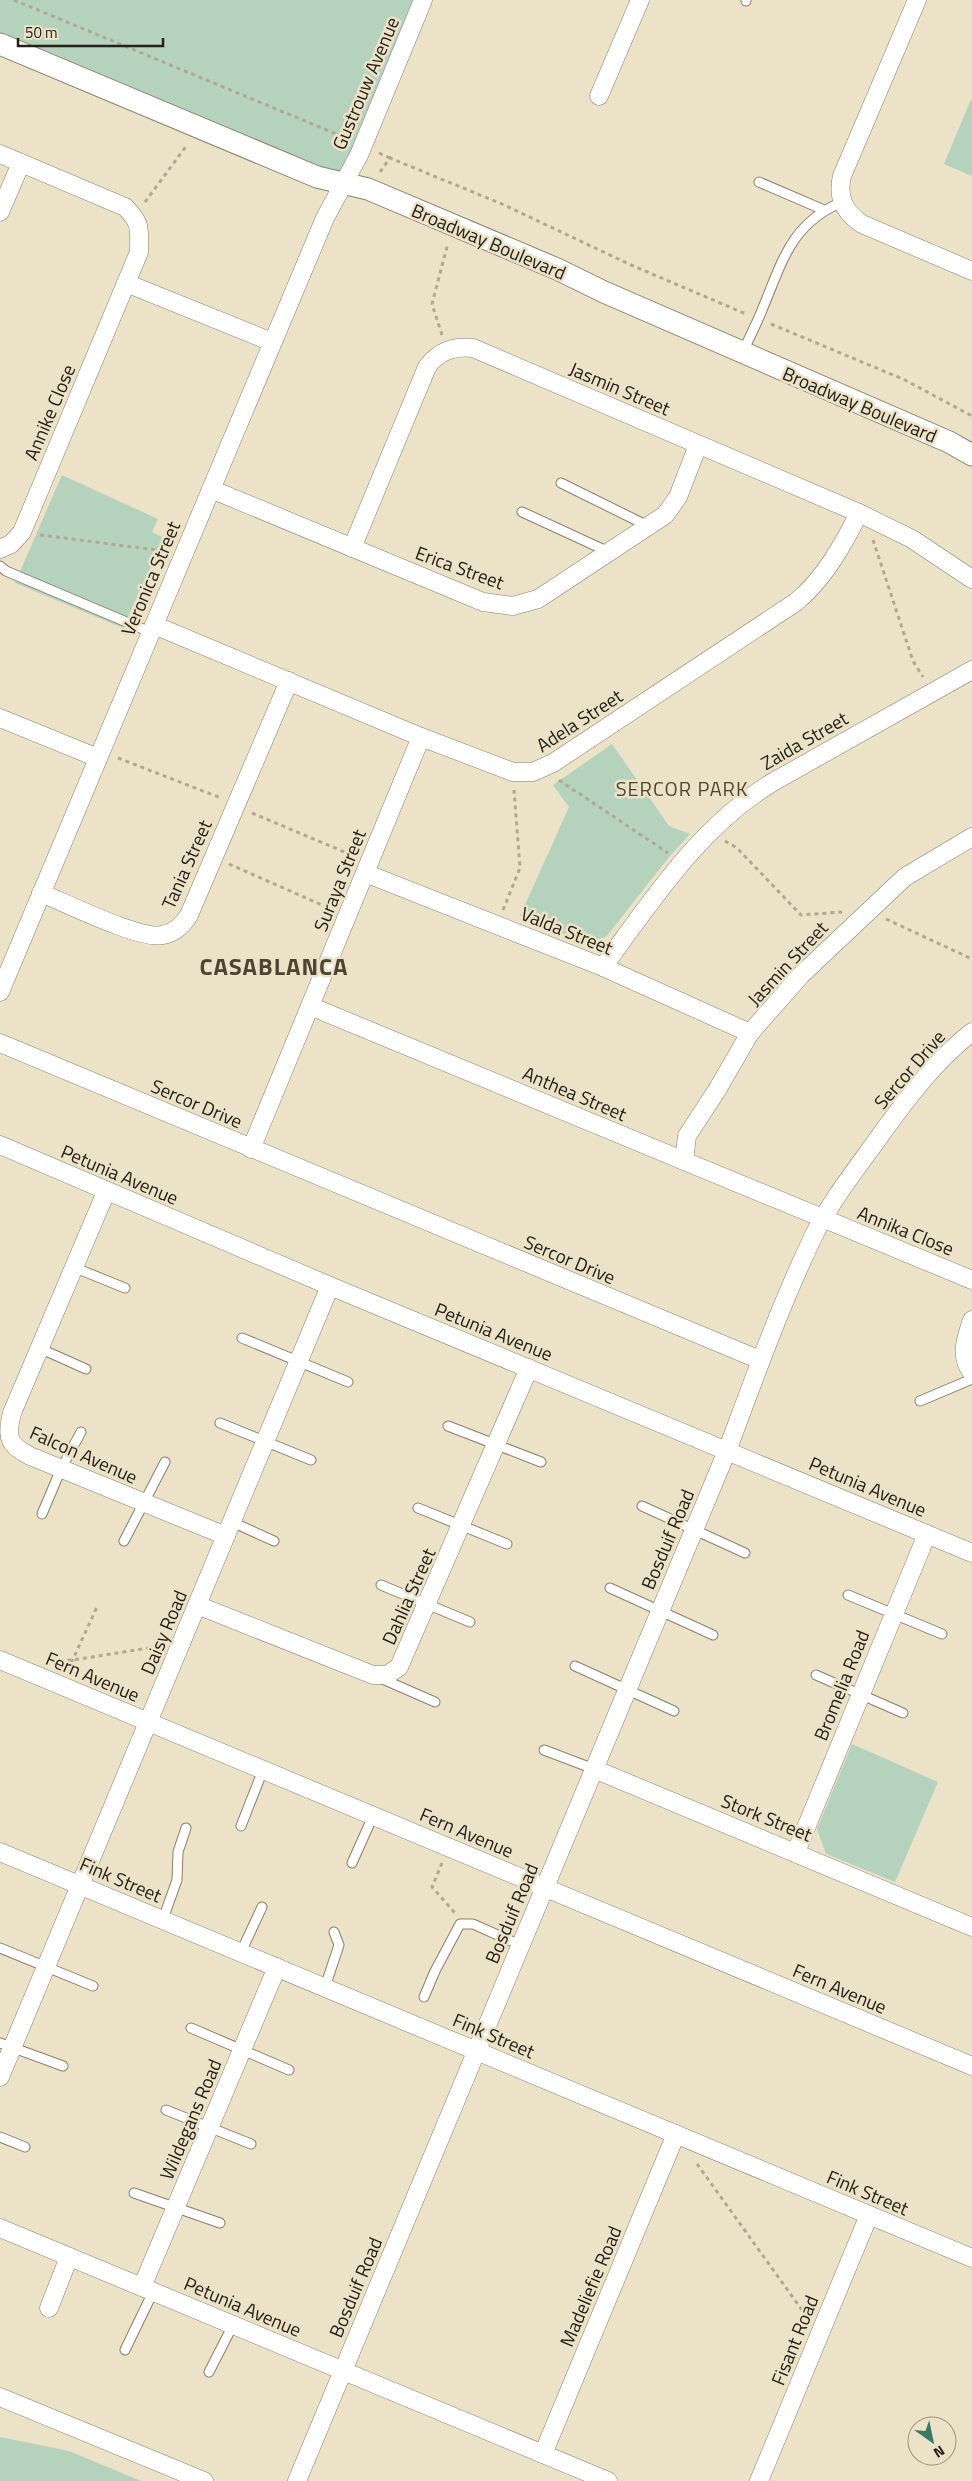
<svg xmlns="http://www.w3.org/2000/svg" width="972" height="2481" font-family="'Titillium Web',sans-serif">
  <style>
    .green { fill: #b5d2bd }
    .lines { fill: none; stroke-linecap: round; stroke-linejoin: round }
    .service-casing { stroke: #898069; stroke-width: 11 }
    .minor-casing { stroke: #898069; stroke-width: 19 }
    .tertiary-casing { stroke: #898069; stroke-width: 23 }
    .path { stroke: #b0a893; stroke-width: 3; stroke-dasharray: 4 4; stroke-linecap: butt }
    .service { stroke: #fff; stroke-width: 9 }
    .minor { stroke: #fff; stroke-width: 18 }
    .tertiary { stroke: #fff; stroke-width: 21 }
    .labels { text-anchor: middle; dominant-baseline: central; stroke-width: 5; stroke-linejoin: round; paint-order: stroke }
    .street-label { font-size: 19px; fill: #252118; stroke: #ece2c8 }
    .neighbourhood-label { font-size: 20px; letter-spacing: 1px; fill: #4e4530; stroke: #ece2c8 }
    .district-label { font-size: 24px; font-weight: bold; letter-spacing: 1px; fill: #4e4530; stroke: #ece2c8 }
  </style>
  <rect width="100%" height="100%" fill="#ece2c8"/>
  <g class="green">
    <polygon points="0,0 420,0 345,182 0,44"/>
    <polygon points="972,97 972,176 944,164"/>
    <polygon points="62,475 158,519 152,532 164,538 123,628 15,583"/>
    <polygon points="612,744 669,826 690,834 669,857 606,937 583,943 520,916 569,807 553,785"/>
    <polygon points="852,1744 938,1782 895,1882 826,1854 817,1829"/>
    <polygon points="0,2437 69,2451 141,2481 0,2481"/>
  </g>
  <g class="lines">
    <defs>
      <g id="service">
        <polyline points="746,0 746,1"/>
        <polyline points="759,182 824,210"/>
        <path d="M742,353C749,339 756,325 762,310C782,263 790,224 842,202"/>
        <polyline points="561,483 648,526"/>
        <polyline points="522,512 609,552"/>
        <polyline points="0,566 6,571 150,632"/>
        <polyline points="73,1267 125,1288"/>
        <polyline points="242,1338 348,1382"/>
        <polyline points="39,1348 86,1369"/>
        <polyline points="920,1401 972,1379"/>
        <polyline points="220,1423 311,1460"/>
        <polyline points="448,1426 541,1462"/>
        <polyline points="642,1506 745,1553"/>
        <polyline points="418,1508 507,1544"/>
        <polyline points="42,1514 61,1469 81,1432"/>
        <polyline points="232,1522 274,1541"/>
        <polyline points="124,1541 165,1462"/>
        <polyline points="381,1585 470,1622"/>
        <polyline points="610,1588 713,1635"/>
        <polyline points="848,1595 942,1634"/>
        <polyline points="575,1666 674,1711"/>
        <polyline points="816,1675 903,1713"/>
        <polyline points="380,1678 435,1702"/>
        <polyline points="544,1750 594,1769"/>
        <polyline points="241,1826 263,1770"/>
        <polyline points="352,1863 373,1816"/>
        <polyline points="163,1919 177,1880 178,1852 186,1828"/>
        <polyline points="0,1948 93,1986"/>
        <polyline points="241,1952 262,1907"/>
        <polyline points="325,1987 339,1945 334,1932"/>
        <polyline points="424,1997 435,1971 460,1924 473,1924 520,1945"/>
        <polyline points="191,2028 289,2070"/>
        <polyline points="0,2043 63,2066"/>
        <polyline points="166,2110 251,2144"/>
        <polyline points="0,2137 25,2147"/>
        <polyline points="134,2193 220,2223"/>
        <polyline points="125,2350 153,2292"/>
        <polyline points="209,2372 233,2325"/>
      </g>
      <g id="minor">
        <path d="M917,0L842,176C837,197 844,212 862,224L972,271"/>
        <polyline points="599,96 640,0"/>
        <path d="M0,154L125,207C142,224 139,229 139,252L22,532L11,544L0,549"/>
        <polyline points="0,212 21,163"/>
        <polyline points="126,283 272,342"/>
        <polyline points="211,489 483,602 513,606 538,599 665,515 678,497 698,445"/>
        <path d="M352,548L427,367C439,351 453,346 473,348L859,513L912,539L972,579"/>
        <path d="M154,625L421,737L513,772H533L553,763L796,602C824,579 843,545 859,513"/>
        <polyline points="0,718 98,758"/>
        <polyline points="365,873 603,967 750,1033"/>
        <path d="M41,893C66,903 140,940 162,935C175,933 183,925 189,915L289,681"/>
        <path d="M603,967C653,899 700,826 773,782L972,670"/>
        <polyline points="0,992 325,218 359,155 423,0"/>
        <polyline points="310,1006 972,1280"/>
        <polyline points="0,1043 760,1360"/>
        <polyline points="0,1145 330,1286 972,1553"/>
        <polyline points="251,1149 421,737"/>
        <polyline points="684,1161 687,1136 717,1090 750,1033 801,975 905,877 972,837"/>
        <path d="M106,1192L12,1413C6,1437 8,1445 30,1456L226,1536"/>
        <path d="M972,1320C966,1338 959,1356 972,1373"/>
        <polyline points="197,1605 373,1675 387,1675 399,1667 529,1368"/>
        <polyline points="0,1660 972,2066"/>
        <polyline points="594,1769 972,1927"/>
        <polyline points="0,1852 972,2258"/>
        <polyline points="796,1852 927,1534"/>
        <polyline points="0,2077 330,1286"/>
        <polyline points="0,2228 608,2481"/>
        <polyline points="142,2287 277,1967"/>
        <polyline points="49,2308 69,2257"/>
        <polyline points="0,2397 204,2481"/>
        <polyline points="543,2454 676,2134"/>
        <path d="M297,2481L727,1451C754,1379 780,1306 813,1237C831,1200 858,1167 882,1133C909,1096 936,1060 972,1032"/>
        <polyline points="759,2481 869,2215"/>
      </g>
      <polyline id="tertiary" points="0,44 317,177 368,189 557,269 604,292 949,442 972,455"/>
    </defs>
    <use href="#service" class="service-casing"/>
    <use href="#minor" class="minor-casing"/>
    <use href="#tertiary" class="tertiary-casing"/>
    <g class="path">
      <polyline points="14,0 346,138"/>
      <polyline points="379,153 390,158"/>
      <polyline points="380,172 390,158 502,204 631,265 746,314"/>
      <polyline points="145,202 187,145"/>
      <polyline points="771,324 905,380 972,416"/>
      <polyline points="442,335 432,304 448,243"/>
      <polyline points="40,535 165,551"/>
      <polyline points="873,540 913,661 923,677"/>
      <polyline points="118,758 221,798"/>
      <polyline points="559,780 668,853"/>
      <polyline points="252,813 354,856"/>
      <polyline points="725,841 737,848 801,915 842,912"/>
      <polyline points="229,864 331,909"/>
      <polyline points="503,910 520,868 514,790"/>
      <polyline points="886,919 972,959"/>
      <polyline points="51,1661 73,1660 161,1646"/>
      <polyline points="68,1670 97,1607"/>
      <polyline points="442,1863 432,1887 455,1913"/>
      <polyline points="697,2164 807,2317"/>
    </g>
    <use href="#service" class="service"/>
    <use href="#minor" class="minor"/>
    <use href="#tertiary" class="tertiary"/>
  </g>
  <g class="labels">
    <g class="street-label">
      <text transform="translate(365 83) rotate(-67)">Gustrouw Avenue</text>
      <text transform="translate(489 241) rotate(23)">Broadway Boulevard</text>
      <text transform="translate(620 388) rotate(23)">Jasmin Street</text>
      <text transform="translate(860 404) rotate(23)">Broadway Boulevard</text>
      <text transform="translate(49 412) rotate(-67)">Annike Close</text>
      <text transform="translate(460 567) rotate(20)">Erica Street</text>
      <text transform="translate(150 578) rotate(-67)">Veronica Street</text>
      <text transform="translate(579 720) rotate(-33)">Adela Street</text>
      <text transform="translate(804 740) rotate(-30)">Zaida Street</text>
      <text transform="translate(186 864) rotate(-66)">Tania Street</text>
      <text transform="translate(339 880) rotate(-68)">Suraya Street</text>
      <text transform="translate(567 930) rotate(22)">Valda Street</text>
      <text transform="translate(787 963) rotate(-47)">Jasmin Street</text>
      <text transform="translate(909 1069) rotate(-49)">Sercor Drive</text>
      <text transform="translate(575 1093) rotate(23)">Anthea Street</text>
      <text transform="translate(197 1103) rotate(23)">Sercor Drive</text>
      <text transform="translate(120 1174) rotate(23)">Petunia Avenue</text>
      <text transform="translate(906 1230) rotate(22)">Annika Close</text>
      <text transform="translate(570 1259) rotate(23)">Sercor Drive</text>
      <text transform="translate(494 1331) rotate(22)">Petunia Avenue</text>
      <text transform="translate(84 1454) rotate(24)">Falcon Avenue</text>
      <text transform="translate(868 1486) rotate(23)">Petunia Avenue</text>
      <text transform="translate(667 1539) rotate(-67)">Bosduif Road</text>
      <text transform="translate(408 1596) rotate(-66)">Dahlia Street</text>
      <text transform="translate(163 1632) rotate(-67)">Daisy Road</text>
      <text transform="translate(93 1676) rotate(23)">Fern Avenue</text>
      <text transform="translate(841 1685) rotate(-68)">Bromelia Road</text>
      <text transform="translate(767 1817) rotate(22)">Stork Street</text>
      <text transform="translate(467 1832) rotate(23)">Fern Avenue</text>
      <text transform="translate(121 1879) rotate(23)">Fink Street</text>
      <text transform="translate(511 1913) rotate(-67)">Bosduif Road</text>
      <text transform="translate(840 1988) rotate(23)">Fern Avenue</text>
      <text transform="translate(494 2035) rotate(23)">Fink Street</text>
      <text transform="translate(190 2119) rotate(-67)">Wildegans Road</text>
      <text transform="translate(868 2192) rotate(23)">Fink Street</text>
      <text transform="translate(590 2286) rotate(-67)">Madeliefie Road</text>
      <text transform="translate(355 2287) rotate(-67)">Bosduif Road</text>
      <text transform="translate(243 2306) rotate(23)">Petunia Avenue</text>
      <text transform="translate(794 2340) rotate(-68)">Fisant Road</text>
    </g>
    <g class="neighbourhood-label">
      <text x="682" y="788">SERCOR PARK</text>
    </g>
    <g class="district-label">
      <text x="274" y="966">CASABLANCA</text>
    </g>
  </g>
  <g transform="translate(932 2441) rotate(147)"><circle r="24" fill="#ece2c8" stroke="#9c9582"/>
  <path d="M0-4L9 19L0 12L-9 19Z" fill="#3a7967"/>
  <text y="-8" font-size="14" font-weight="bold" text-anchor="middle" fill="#252118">N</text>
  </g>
  <path d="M18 38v8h145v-8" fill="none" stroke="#252118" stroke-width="2.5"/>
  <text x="25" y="38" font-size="15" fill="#252118" stroke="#ece2c8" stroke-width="4" paint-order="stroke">50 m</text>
</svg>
